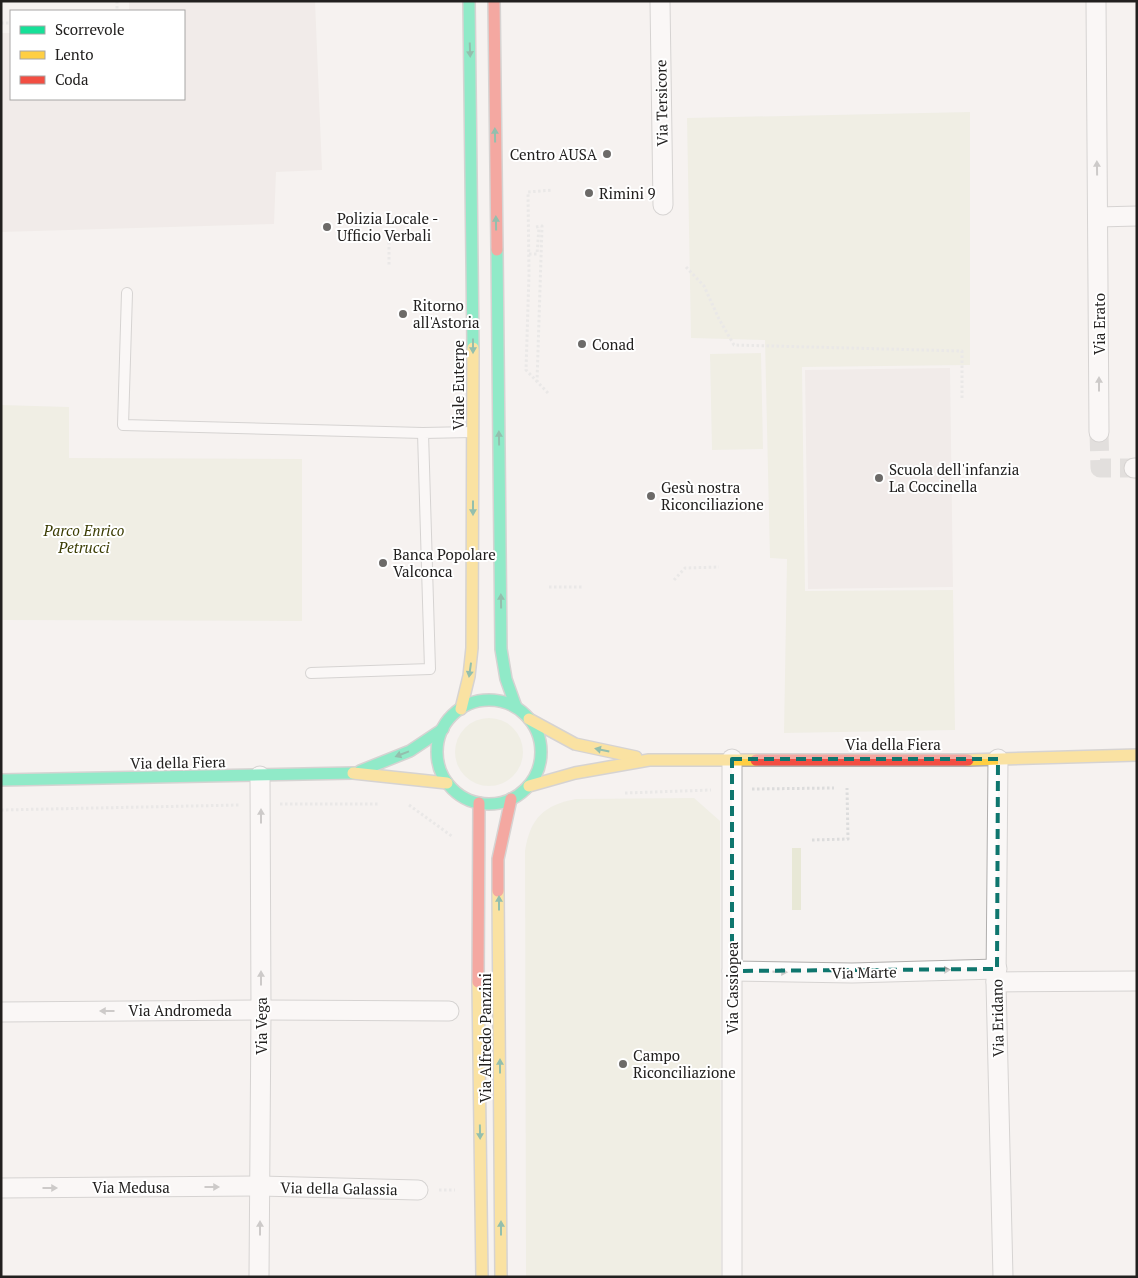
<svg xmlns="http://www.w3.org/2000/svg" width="1138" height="1278" font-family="'PT Serif',serif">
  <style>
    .built { fill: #ebe3df }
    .green { fill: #e8e8d6 }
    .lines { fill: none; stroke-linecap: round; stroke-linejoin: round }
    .street-tunnel { stroke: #cbc8c6; stroke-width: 19; stroke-dasharray: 19 9; stroke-linecap: butt }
    .lane-casing { stroke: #b0aead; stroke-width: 12 }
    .street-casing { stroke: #b0aead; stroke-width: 21 }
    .fast-casing { stroke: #b0aead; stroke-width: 14 }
    .slow-casing { stroke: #b0aead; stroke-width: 14 }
    .jam-casing { stroke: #b0aead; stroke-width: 14 }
    .path { stroke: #dcdcdc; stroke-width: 3; stroke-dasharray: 2.5 2.5; stroke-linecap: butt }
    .lane { stroke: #fefdfd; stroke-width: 10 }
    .street { stroke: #fefdfd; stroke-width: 19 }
    .fast { stroke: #16e098; stroke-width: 11 }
    .slow { stroke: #ffcf43; stroke-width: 11 }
    .jam { stroke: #f24e42; stroke-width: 11 }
    .oneway { fill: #1c805c }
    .oneway2 { fill: #9b9a99 }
    .marked { fill: none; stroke: #0f766e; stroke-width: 4; stroke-dasharray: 10 6; stroke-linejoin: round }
    .poi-dot { fill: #6c6a68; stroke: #fff; stroke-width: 2 }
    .labels { text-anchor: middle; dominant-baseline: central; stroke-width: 4; stroke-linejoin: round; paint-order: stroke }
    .street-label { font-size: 15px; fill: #22201f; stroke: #fff }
    .poi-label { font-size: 15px; fill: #22201f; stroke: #fff; text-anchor: start }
    .park-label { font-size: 15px; font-style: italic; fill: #3b3c03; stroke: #fff }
  </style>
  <rect width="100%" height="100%" fill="#f5f2f0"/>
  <g class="built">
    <polygon points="129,1 315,1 322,170 276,172 274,224 1,232 1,33 11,33 11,99 184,99 184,11 129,11"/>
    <polygon points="950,368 953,587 808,589 805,370"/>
  </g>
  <g class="green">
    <polygon points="970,112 970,365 802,367 805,591 953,590 955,730 784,733 787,559 770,558 765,340 691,338 687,118"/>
    <polygon points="761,353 763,449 712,450 710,354"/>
    <polygon points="1,405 69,407 69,458 302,459 302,621 1,620"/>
    <circle cx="489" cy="752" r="34"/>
    <path d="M694,798L720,821L721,1277H526L525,851C530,818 544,805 576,799Z"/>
    <rect x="792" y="848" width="9" height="62"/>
  </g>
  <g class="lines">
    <polyline class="street-tunnel" points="1099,432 1100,468 1134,468"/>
    <defs>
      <g id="lane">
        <polyline points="127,293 123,425 423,433"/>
        <polyline points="311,673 430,669 423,433 472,432"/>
      </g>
      <g id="street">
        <polyline points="660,1 663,205"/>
        <polyline points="1096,1 1099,432"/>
        <polyline points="1098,217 1137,216"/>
        <polyline points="1134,468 1137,468"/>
        <polyline points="998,759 996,982 1003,1277"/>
        <polyline points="732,971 852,973 997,969"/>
        <polyline points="996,982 1137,981"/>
        <polyline points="1,1012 267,1010 449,1011"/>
        <polyline points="1,1188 260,1186 418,1190"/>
        <polyline points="259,1277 261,1010 260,776"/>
        <polyline points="732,1277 732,759"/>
      </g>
      <g id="fast">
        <polyline points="469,1 473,348"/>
        <polyline points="497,250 501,649 506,679 516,707"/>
        <circle cx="489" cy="752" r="52"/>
        <polyline points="360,771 410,751 443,729"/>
        <polyline points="1,780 353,773"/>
      </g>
      <g id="slow">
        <polyline points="461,709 469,676 472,648 473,348"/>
        <polyline points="529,719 575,744 636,757"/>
        <polyline points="968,760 1137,755"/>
        <polyline points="353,773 447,783"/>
        <polyline points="529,786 575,773 649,760 756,760"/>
        <polyline points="498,891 501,1277"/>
        <polyline points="478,982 482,1277"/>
      </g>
      <g id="jam">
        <polyline points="494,1 497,250"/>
        <polyline points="756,760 968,760"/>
        <polyline points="498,891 498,859 511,799"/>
        <polyline points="478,982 479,803"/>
      </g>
    </defs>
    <use href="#lane" class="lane-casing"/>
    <use href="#street" class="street-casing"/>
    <use href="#fast" class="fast-casing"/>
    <use href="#slow" class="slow-casing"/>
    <use href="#jam" class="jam-casing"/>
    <g class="path">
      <polyline points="117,1 117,11"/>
      <polyline points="1,23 11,23"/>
      <polyline points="536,227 542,226 537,382"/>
      <polyline points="389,242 389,265"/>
      <polyline points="529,254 537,254 539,227"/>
      <polyline points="686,267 704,286 719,319 734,345 962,351 962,400"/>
      <polyline points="548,393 526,370 529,274 528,192 553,190"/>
      <polyline points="674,580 685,568 719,567"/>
      <polyline points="549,587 582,587"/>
      <polyline points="752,789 834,788"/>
      <polyline points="625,793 711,790"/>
      <polyline points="280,804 379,804"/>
      <polyline points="409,805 453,837"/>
      <polyline points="1,810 239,805"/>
      <polyline points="812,840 848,839 847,788"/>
      <polyline points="439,1190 455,1190"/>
    </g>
    <use href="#lane" class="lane"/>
    <use href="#street" class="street"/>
    <use href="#fast" class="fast"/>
    <use href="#slow" class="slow"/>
    <use href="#jam" class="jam"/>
  </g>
  <defs><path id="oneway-solid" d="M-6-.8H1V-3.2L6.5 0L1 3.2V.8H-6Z" transform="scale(1.25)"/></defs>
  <g class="oneway">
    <use href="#oneway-solid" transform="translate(470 50) rotate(88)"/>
    <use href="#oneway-solid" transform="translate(495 135) rotate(-91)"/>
    <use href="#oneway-solid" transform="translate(496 223) rotate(-91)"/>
    <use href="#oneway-solid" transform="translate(473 346) rotate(90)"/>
    <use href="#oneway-solid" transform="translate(499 438) rotate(-91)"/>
    <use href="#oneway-solid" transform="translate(473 508) rotate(90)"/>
    <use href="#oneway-solid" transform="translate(501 601) rotate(-91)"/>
    <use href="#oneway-solid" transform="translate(470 670) rotate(98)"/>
    <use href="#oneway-solid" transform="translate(602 750) rotate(-168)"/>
    <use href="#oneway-solid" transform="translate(402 754) rotate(159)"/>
    <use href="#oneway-solid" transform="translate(499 903) rotate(-90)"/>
    <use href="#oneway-solid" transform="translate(500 1066) rotate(-90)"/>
    <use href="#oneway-solid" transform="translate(480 1132) rotate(89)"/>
    <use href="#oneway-solid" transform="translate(501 1228) rotate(-90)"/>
  </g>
  <g class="oneway2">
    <use href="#oneway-solid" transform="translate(1097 168) rotate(-91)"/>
    <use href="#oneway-solid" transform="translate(1099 384) rotate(-90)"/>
    <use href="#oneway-solid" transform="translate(261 816) rotate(-90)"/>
    <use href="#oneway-solid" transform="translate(943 970) rotate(-1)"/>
    <use href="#oneway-solid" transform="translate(780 972) rotate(1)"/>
    <use href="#oneway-solid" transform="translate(261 978) rotate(-90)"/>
    <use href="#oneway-solid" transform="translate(107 1011) rotate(180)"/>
    <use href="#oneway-solid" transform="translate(212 1187)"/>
    <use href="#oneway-solid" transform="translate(50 1188)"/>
    <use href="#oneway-solid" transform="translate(260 1228) rotate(-90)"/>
  </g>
  <path d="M0 0H1138V1278H0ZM732,759H998L997,969L732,971Z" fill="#f5f2f0" fill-opacity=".55" fill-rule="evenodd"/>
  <path class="marked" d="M732,759H998L997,969L732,971Z"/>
  <g class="poi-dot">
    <circle cx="607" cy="154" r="5"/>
    <circle cx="589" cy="193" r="5"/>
    <circle cx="327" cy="227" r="5"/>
    <circle cx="403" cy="314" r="5"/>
    <circle cx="582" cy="344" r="5"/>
    <circle cx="879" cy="478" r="5"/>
    <circle cx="651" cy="496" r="5"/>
    <circle cx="383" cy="563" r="5"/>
    <circle cx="623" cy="1064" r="5"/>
  </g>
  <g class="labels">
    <g class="street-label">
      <text transform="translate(661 103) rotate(-91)">Via Tersicore</text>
      <text transform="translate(1099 324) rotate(-90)">Via Erato</text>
      <text transform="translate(458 385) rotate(-90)">Viale Euterpe</text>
      <text x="893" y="744">Via della Fiera</text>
      <text transform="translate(178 762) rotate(-1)">Via della Fiera</text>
      <text transform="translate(864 972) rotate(-1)">Via Marte</text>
      <text transform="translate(732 988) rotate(-90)">Via Cassiopea</text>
      <text x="180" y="1010">Via Andromeda</text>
      <text transform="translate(997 1018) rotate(-91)">Via Eridano</text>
      <text transform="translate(261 1026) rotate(-90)">Via Vega</text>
      <text transform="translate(485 1038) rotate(-90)">Via Alfredo Panzini</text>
      <text x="131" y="1187">Via Medusa</text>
      <text transform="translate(339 1188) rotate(1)">Via della Galassia</text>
    </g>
    <g class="poi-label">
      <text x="597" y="154" text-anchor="end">Centro AUSA</text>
      <text x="599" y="193">Rimini 9</text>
      <text x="337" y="218">Polizia Locale -<tspan x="337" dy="17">Ufficio Verbali</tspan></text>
      <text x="413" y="305">Ritorno<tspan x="413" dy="17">all'Astoria</tspan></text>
      <text x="592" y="344">Conad</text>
      <text x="889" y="469">Scuola dell'infanzia<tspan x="889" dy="17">La Coccinella</tspan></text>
      <text x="661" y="487">Gesù nostra<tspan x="661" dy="17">Riconciliazione</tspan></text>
      <text x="393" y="554">Banca Popolare<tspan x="393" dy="17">Valconca</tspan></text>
      <text x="633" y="1055">Campo<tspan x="633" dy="17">Riconciliazione</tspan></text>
    </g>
    <g class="park-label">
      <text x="84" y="530">Parco Enrico<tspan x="84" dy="17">Petrucci</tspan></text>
    </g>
  </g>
  <rect width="1138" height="1278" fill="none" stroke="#22201f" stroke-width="5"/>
  <rect x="10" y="10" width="175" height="90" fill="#ffffff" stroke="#a7a6a5"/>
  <rect x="20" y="26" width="25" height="8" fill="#16e098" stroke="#a7a6a5"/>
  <text x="55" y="35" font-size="15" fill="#22201f">Scorrevole</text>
  <rect x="20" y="51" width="25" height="8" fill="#ffcf43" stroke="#a7a6a5"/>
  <text x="55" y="60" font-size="15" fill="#22201f">Lento</text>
  <rect x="20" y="76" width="25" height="8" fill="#f24e42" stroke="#a7a6a5"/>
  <text x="55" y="85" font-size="15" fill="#22201f">Coda</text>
</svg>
